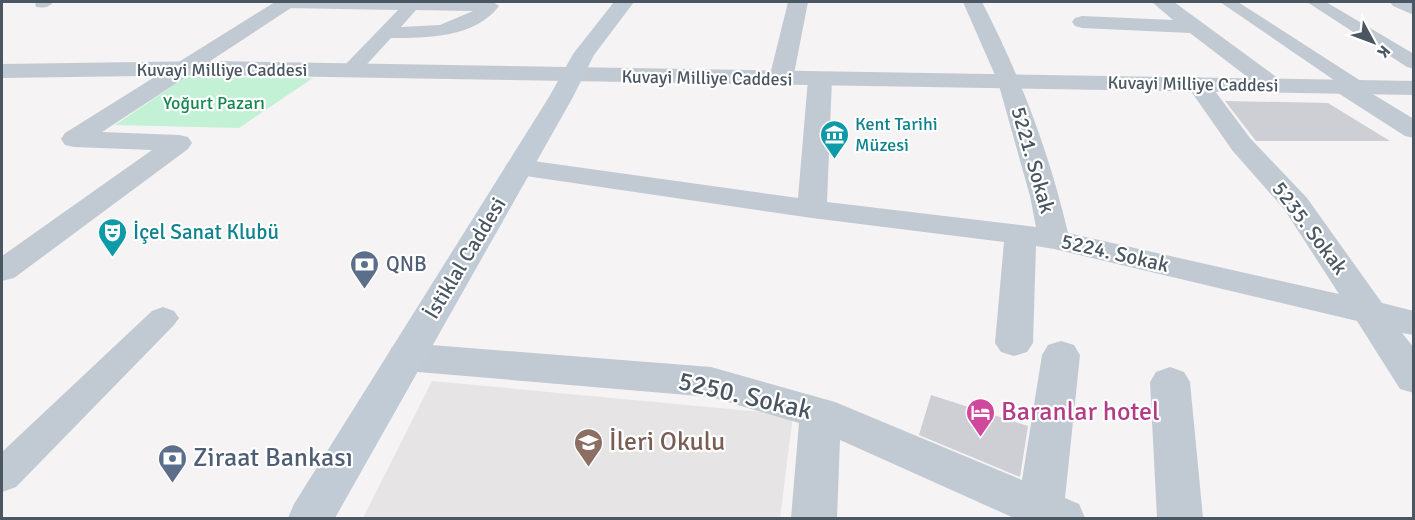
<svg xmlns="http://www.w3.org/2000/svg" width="1415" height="520" font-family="Signika,sans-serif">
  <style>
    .education { fill: #e6e4e5 }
    .green { fill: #c3f1d5 }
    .building { fill: #cdcfd5 }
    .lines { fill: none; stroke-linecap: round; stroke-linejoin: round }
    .pedestrian { fill: #c1cad2; fill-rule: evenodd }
    .minor { fill: #c1cad2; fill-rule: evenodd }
    .tertiary { fill: #c1cad2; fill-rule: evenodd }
    .secondary { fill: #c1cbd6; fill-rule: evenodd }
    .labels { text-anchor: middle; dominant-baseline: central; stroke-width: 4.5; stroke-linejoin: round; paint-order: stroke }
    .far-street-label { font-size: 18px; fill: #4a5661; stroke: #fff }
    .far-park-label { font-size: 18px; fill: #17864f; stroke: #fff }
    .far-culture-label { font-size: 18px; fill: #0d838f; stroke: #fff; text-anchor: start }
    .street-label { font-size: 21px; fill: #4a5661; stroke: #fff }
    .culture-label { font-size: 21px; fill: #0d838f; stroke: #fff; text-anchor: start }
    .service-label { font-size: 21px; fill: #4e5e75; stroke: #fff; text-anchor: start }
    .near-street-label { font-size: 26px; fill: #4a5661; stroke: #fff }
    .near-hotel-label { font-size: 26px; fill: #b23c85; stroke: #fff; text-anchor: start }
    .near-education-label { font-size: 26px; fill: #785e54; stroke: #fff; text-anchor: start }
    .near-service-label { font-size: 26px; fill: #4e5e75; stroke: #fff; text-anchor: start }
  </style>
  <rect width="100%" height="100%" fill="#f5f3f3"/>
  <polygon class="education" points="432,381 793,415 780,518 363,518"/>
  <polygon class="green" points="186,77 313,78 239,128 115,125"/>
  <g class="building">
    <polygon points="1225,101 1328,103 1390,141 1256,141"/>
    <polygon points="931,395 1028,426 1020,477 919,435"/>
  </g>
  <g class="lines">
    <g class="pedestrian">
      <path d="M35,2H53C49,8 43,8 36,7Z"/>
      <path d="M278,2H493L499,6C475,38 427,38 391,38L357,75H343L340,71L343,67L398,10L285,8L279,7ZM416,10L473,11L440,25L401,27Z"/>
      <polygon points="1220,2 1238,2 1364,83 1367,87 1364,91 1350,91"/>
      <polygon points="1307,2 1326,2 1414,54 1414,69 1407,67"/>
      <polygon points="163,307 174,311 179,318 174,325 16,487 2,492 2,452 152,311"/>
    </g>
    <g class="minor">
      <polygon points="275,2 297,2 294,6 102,132 179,135 188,137 192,143 188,149 14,278 2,281 2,256 152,150 74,147 65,145 61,139 65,133"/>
      <polygon points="788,2 808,2 793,79 789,84 781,86 773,84 769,79"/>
      <path d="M963,2H982C1020,76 1049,151 1068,233L1339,294L1284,209L1232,150L1186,84L1190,79L1198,77L1206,79L1250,138L1307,198L1382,303L1414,311V335L1402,333L1414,348V393L1400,389L1357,321L1054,249L1036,246L1033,343L1027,352L1014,356L1001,352L995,343L1004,242L812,218L519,175L509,173L505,167L509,161L519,159L798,198L808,79L812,74L820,72L828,74L832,79L827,202L1036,227L1030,196L998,82Z"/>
      <polygon points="1152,2 1174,2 1279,79 1283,84 1279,89 1271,91 1263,89 1190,33 1082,28 1075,26 1072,22 1075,18 1082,16 1173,20"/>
      <polygon points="1390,2 1414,2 1414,15 1393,6"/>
      <polygon points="1343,79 1351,81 1414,119 1414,138 1405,136 1335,91 1331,86 1335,81"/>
      <polygon points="1061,341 1074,345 1080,355 1065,498 1079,504 1085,518 1014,518 840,440 837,518 791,518 799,423 711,397 406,371 392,367 387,357 392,347 406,343 711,367 835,402 1022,480 1042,355 1048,345"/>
      <polygon points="1170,367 1184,372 1190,382 1203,518 1157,518 1150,382 1156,372"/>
    </g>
    <polygon class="tertiary" points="211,61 1414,81 1414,95 211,75 2,78 2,64"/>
    <polygon class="secondary" points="614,2 634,2 594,55 573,97 335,518 288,518 294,504 549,97 573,54"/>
  </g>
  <defs>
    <symbol id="museum-pin" viewBox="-11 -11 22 30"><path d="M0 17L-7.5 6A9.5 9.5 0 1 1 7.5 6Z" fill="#0f9aa8" stroke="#fff"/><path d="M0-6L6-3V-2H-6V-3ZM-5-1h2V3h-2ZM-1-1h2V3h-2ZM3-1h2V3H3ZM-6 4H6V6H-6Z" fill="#fff"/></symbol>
    <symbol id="theatre-pin" viewBox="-11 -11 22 30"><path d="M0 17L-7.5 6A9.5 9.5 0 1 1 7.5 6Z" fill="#0f9aa8" stroke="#fff"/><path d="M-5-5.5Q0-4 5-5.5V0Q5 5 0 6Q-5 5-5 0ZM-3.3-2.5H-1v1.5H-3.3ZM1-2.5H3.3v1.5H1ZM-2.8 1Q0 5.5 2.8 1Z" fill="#fff"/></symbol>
    <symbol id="bank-pin" viewBox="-11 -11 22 30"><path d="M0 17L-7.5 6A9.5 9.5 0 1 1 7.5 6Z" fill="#5c6f8a" stroke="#fff"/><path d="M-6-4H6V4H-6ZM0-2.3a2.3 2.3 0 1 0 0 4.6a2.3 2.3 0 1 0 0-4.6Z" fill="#fff"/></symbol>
    <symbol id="hotel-pin" viewBox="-11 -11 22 30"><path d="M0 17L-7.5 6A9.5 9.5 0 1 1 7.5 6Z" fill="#d1479c" stroke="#fff"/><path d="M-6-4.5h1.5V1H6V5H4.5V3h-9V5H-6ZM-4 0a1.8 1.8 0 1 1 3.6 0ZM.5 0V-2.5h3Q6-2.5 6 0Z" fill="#fff"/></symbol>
    <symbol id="school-pin" viewBox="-11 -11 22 30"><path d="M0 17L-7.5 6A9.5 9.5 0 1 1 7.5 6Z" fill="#8d6e63" stroke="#fff"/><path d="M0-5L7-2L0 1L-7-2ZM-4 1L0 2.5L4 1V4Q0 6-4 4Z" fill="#fff"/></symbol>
  </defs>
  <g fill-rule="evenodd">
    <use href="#museum-pin" x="818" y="118" width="33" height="45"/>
    <use href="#theatre-pin" x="96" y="216" width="33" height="45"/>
    <use href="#bank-pin" x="348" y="248" width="33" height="45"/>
    <use href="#hotel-pin" x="964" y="396" width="33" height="45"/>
    <use href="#school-pin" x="572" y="426" width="33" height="45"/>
    <use href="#bank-pin" x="156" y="442" width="33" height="45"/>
  </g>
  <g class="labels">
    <g class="far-street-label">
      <text x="222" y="70">Kuvayi Milliye Caddesi</text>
      <text transform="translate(707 78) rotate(1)">Kuvayi Milliye Caddesi</text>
      <text transform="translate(1193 84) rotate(1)">Kuvayi Milliye Caddesi</text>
    </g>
    <g class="far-park-label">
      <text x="214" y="103">Yoğurt Pazarı</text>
    </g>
    <g class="far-culture-label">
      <text x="855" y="124">Kent Tarihi<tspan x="855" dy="21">Müzesi</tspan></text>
    </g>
    <g class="street-label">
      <text transform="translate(1033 160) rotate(74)">5221. Sokak</text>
      <text transform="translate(1310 228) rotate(53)">5235. Sokak</text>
      <text transform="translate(1115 253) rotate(13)">5224. Sokak</text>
      <text transform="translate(465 258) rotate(-59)">İstiklal Caddesi</text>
    </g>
    <g class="culture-label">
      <text x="133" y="232">İçel Sanat Klubü</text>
    </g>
    <g class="service-label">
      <text x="386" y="264">QNB</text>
    </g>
    <g class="near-street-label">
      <text transform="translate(745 396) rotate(13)">5250. Sokak</text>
    </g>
    <g class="near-hotel-label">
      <text x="1001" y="412">Baranlar hotel</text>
    </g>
    <g class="near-education-label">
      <text x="609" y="442">İleri Okulu</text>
    </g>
    <g class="near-service-label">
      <text x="193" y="458">Ziraat Bankası</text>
    </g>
  </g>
  <rect width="1415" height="520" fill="none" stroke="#4a5661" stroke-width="6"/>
  <g transform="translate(1373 42) rotate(131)" stroke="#ffffff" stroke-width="4.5" paint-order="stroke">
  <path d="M0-4.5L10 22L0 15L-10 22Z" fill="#4a5661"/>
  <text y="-9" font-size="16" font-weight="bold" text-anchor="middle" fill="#4a5661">K</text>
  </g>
</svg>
